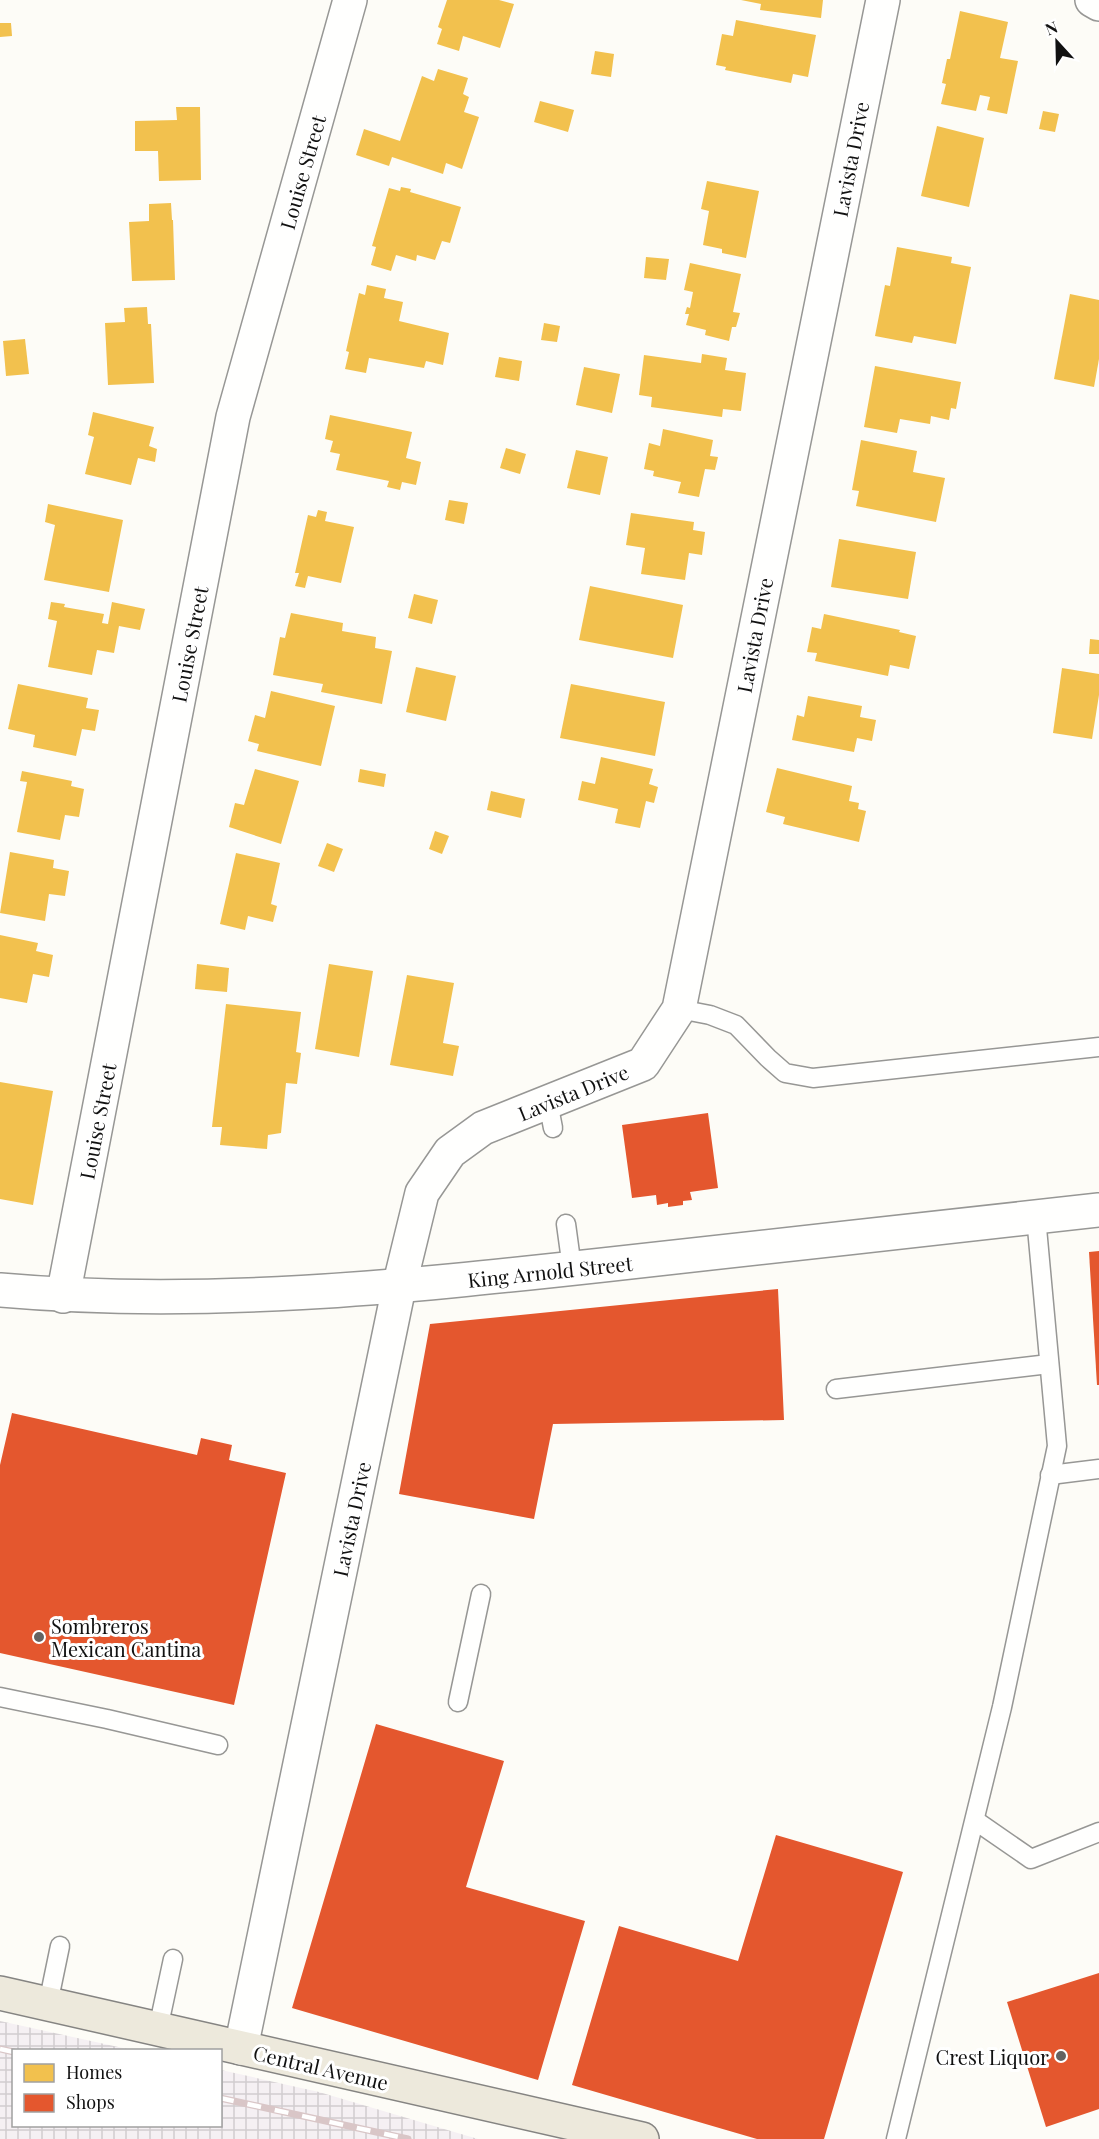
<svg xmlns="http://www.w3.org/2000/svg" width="1099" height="2139" font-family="'Playfair Display',serif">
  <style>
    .industrial { fill: url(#industrial-grid) }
    .homes { fill: #f2c14e }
    .shops { fill: #e4572e }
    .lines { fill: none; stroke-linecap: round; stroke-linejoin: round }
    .service-casing { stroke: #979795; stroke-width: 21 }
    .minor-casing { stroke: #979795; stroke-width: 36 }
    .primary-casing { stroke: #858482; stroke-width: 36 }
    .service { stroke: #fffffe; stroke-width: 18 }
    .minor { stroke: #fffffe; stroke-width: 33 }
    .primary { stroke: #ede9dc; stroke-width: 33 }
    .rail-casing { stroke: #d9c6c7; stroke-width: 7 }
    .rail { stroke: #fff; stroke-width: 4.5; stroke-dasharray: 14; stroke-linecap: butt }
    .poi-dot { fill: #646362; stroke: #fff; stroke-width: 2 }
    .labels { text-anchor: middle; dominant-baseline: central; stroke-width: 6; stroke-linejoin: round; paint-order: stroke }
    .street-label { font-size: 20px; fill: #111; stroke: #fff }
    .poi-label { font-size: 20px; fill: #111; stroke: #fff; text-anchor: start }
  </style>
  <defs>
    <pattern id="industrial-grid" width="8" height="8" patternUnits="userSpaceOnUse" patternTransform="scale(1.5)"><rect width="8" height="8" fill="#f5f0f3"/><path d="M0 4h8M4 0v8" fill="none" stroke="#d1cdcf"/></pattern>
  </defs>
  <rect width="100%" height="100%" fill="#fdfcf7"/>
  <polygon class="industrial" points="0,2021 132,2050 14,2050 14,2126 220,2126 221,2070 319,2092 478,2139 0,2139"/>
  <g class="homes">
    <polygon points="447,0 499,0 514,4 500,48 463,36 459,51 437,44 442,29 438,27"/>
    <polygon points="741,0 823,0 821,18 760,10 761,4"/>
    <polygon points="960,11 1008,22 1000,58 1018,61 1007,114 987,110 990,97 980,95 976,111 941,104 946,84 942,83 947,59 950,59"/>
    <polygon points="736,20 816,35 808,77 793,74 791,83 725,70 726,67 716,65 722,34 733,36"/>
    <polygon points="0,23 11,23 12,36 0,37"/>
    <polygon points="595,51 614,54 611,77 591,74"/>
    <polygon points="438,69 468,78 463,94 469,97 464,112 479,117 462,169 446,163 443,174 392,157 389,166 356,155 364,129 400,141 422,76 434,81"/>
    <polygon points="540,101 574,110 568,132 534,122"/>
    <polygon points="176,107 200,107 201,180 159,181 158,151 135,151 135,121 177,120"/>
    <polygon points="1043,111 1059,114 1055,132 1039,129"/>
    <polygon points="937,126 984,138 969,207 921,196"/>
    <polygon points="707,181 759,191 746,258 722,253 722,249 703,245 709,211 701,209"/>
    <polygon points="401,187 411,189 410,192 461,207 450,243 442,241 435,260 417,255 416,261 396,255 391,271 371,265 376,247 372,246 389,188 400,191"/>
    <polygon points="171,203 172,220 173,220 175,280 132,281 129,222 149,221 149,204"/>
    <polygon points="897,247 952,257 951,263 971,267 956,344 914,336 912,343 875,336 885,285 890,286"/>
    <polygon points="646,257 669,259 666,280 644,278"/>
    <polygon points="690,263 741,274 733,312 740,313 736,327 732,327 729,341 705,335 706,330 686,325 689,314 685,314 687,307 690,308 693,292 684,290"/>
    <polygon points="367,285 386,289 384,298 403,302 399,321 449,333 443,365 426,361 424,368 369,358 366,373 345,369 349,352 346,351 359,293 365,295"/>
    <polygon points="1070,294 1099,300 1099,359 1094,387 1054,379"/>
    <polygon points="147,307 148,324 151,324 154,383 108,385 105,323 125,322 124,308"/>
    <polygon points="544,323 560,326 557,342 541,340"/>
    <polygon points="25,339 29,374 6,376 3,341"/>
    <polygon points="702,354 727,358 725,370 746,373 741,411 723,409 722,417 651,407 652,397 639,395 644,355 701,363"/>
    <polygon points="499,357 522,361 519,381 495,377"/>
    <polygon points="875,366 961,382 956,409 951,408 949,420 931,416 930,424 900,419 897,433 864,427"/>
    <polygon points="584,367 620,374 612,413 576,405"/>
    <polygon points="93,412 154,427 149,446 157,449 155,462 138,458 131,485 85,474 94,437 88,435"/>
    <polygon points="330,415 412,432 406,458 421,462 416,485 402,482 400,490 387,487 389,481 336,470 340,454 330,452 333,441 325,439"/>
    <polygon points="663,429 713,440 710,456 718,457 715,470 705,469 699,497 678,493 681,482 653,476 654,471 644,469 649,443 660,446"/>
    <polygon points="861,440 917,451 913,472 945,478 936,522 856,506 859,491 852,490"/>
    <polygon points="506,448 526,454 520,474 500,468"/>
    <polygon points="576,450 608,457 600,495 567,488"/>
    <polygon points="449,500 468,503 464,524 445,520"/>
    <polygon points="48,504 123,520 109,592 44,580 55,525 45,522"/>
    <polygon points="318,510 327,512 325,521 354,527 341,583 308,576 305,588 295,586 299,573 295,573 308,515 316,517"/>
    <polygon points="631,513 694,522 693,530 705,532 702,555 689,553 685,580 641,574 645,548 626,545"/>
    <polygon points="839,539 916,552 908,599 831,587"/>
    <polygon points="590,586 683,605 673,658 579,640"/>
    <polygon points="414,594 438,600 432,624 408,618"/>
    <polygon points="51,602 65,604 64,607 104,614 102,623 108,624 112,602 145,609 140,630 119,626 114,653 97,650 92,675 48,667 57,621 48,619"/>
    <polygon points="291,613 343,623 342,631 376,637 375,648 392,651 382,704 321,692 323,684 273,675 280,637 285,638"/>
    <polygon points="824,614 900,630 899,632 916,636 909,669 890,665 888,676 815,661 817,653 807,652 812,627 821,629"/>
    <polygon points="1090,639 1099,640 1099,654 1089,654"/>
    <polygon points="416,667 456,676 446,721 406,712"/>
    <polygon points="1062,668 1099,674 1099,695 1092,739 1053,733"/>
    <polygon points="18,684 88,698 86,708 99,710 95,731 82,729 76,756 33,747 35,735 8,729"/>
    <polygon points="571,684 665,702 655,756 560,738"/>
    <polygon points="271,691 335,706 321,766 257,751 259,744 248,741 255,715 265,718"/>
    <polygon points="808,696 862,706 860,717 876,720 872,741 857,738 854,752 792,740 797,715 804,717"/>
    <polygon points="601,757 653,769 649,784 658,787 654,803 646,801 640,828 615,823 618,809 578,800 582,781 595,784"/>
    <polygon points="777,768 852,786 849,801 859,803 858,809 866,811 859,842 783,824 785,817 766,812"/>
    <polygon points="255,769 299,781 281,844 229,827 235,803 244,805"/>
    <polygon points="360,769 386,774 384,787 358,782"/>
    <polygon points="22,771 72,781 71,786 84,789 79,817 65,815 60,840 17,832 27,782 20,781"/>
    <polygon points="491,791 525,799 521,818 487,810"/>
    <polygon points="435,831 449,836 442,854 429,849"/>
    <polygon points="327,843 343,849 334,872 318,866"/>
    <polygon points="10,852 54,860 53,868 69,871 65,896 49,894 45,921 0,913"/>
    <polygon points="236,853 280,863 271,904 277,906 273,922 248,916 245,930 220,924"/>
    <polygon points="0,935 38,943 36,951 53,955 49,977 33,974 27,1003 0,998"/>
    <polygon points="197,964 229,968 227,992 195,989"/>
    <polygon points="329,964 373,971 359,1057 315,1049"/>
    <polygon points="407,975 454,983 443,1043 459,1046 453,1076 390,1065"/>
    <polygon points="226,1004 301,1012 296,1052 301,1053 297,1084 286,1083 281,1133 268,1135 267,1149 220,1145 222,1127 212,1127"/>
    <polygon points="0,1082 53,1091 33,1205 0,1199"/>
  </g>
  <g class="shops">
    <polygon points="708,1113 718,1188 690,1192 692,1200 683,1201 683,1205 668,1207 668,1203 657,1205 656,1195 632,1198 622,1125"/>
    <polygon points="1099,1251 1099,1385 1097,1385 1089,1252"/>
    <polygon points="778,1289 784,1420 553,1424 534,1519 399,1494 430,1324"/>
    <polygon points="12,1413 197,1455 201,1438 232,1445 229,1460 286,1473 234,1705 0,1653 0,1465"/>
    <polygon points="376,1724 504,1761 466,1887 585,1921 538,2080 292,2008"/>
    <polygon points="776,1835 903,1872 824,2139 757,2139 572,2085 619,1926 738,1961"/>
    <polygon points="1099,1973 1099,2109 1046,2127 1007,2002"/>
  </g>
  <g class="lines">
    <defs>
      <g id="service">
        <polyline points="679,1009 710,1015 736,1025 768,1058 785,1073 813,1078 1099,1047"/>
        <polyline points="548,1102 553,1128"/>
        <polyline points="566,1224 572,1268"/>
        <polyline points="836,1389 1049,1364"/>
        <polyline points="1050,1475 1099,1469"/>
        <polyline points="0,1697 107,1719 218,1745"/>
        <polyline points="458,1702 481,1594"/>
        <polyline points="976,1821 1031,1859 1099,1832"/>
        <polyline points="48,2004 60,1946"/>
        <polyline points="158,2029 173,1959"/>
        <polyline points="896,2139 1002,1707 1057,1446 1036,1217"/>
      </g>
      <g id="minor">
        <polyline points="1092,0 1099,4"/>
        <path d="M0,1290C202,1308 402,1287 603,1265C768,1247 934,1228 1099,1210"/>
        <polyline points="63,1296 233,417 350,0"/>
        <polyline points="241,2048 399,1287 422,1193 450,1152 483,1128 643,1064 679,1009 883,0"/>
      </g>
      <polyline id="primary" points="0,1993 642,2139"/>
    </defs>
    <use href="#service" class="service-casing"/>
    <use href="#minor" class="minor-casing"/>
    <use href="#primary" class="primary-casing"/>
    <use href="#service" class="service"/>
    <use href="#minor" class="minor"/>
    <use href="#primary" class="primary"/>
    <defs>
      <g id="rail">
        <polyline points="0,2049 14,2052"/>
        <polyline points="220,2098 408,2139"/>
      </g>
    </defs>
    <use href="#rail" class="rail-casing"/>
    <use href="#rail" class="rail"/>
  </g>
  <g class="poi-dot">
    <circle cx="39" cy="1637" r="6"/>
    <circle cx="1061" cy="2056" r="6"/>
  </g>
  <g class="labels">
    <g class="street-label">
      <text transform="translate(850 159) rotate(-79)">Lavista Drive</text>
      <text transform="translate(302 172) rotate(-74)">Louise Street</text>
      <text transform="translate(754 635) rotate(-79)">Lavista Drive</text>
      <text transform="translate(189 644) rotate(-79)">Louise Street</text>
      <text transform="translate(573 1092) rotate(-22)">Lavista Drive</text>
      <text transform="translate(97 1121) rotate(-79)">Louise Street</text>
      <text transform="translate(550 1271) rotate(-6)">King Arnold Street</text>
      <text transform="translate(351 1519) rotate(-78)">Lavista Drive</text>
      <text transform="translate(321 2067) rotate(13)">Central Avenue</text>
    </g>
    <g class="poi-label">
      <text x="51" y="1625">Sombreros<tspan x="51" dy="23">Mexican Cantina</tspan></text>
      <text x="1049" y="2056" text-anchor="end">Crest Liquor</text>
    </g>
  </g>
  <rect x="12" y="2049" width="210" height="78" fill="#ffffff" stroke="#a0a0a0" stroke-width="1.5"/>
  <rect x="24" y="2064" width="30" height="18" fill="#f2c14e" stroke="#a0a0a0" stroke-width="1.5"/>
  <text x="66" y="2079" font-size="18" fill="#111111">Homes</text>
  <rect x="24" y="2094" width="30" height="18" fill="#e4572e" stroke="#a0a0a0" stroke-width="1.5"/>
  <text x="66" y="2109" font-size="18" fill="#111111">Shops</text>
  <g transform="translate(1057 42) rotate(338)" stroke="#ffffff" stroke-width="4.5" paint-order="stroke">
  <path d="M0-4.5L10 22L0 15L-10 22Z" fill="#111111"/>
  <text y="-9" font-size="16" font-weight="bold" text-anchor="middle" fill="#111111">N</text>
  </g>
</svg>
